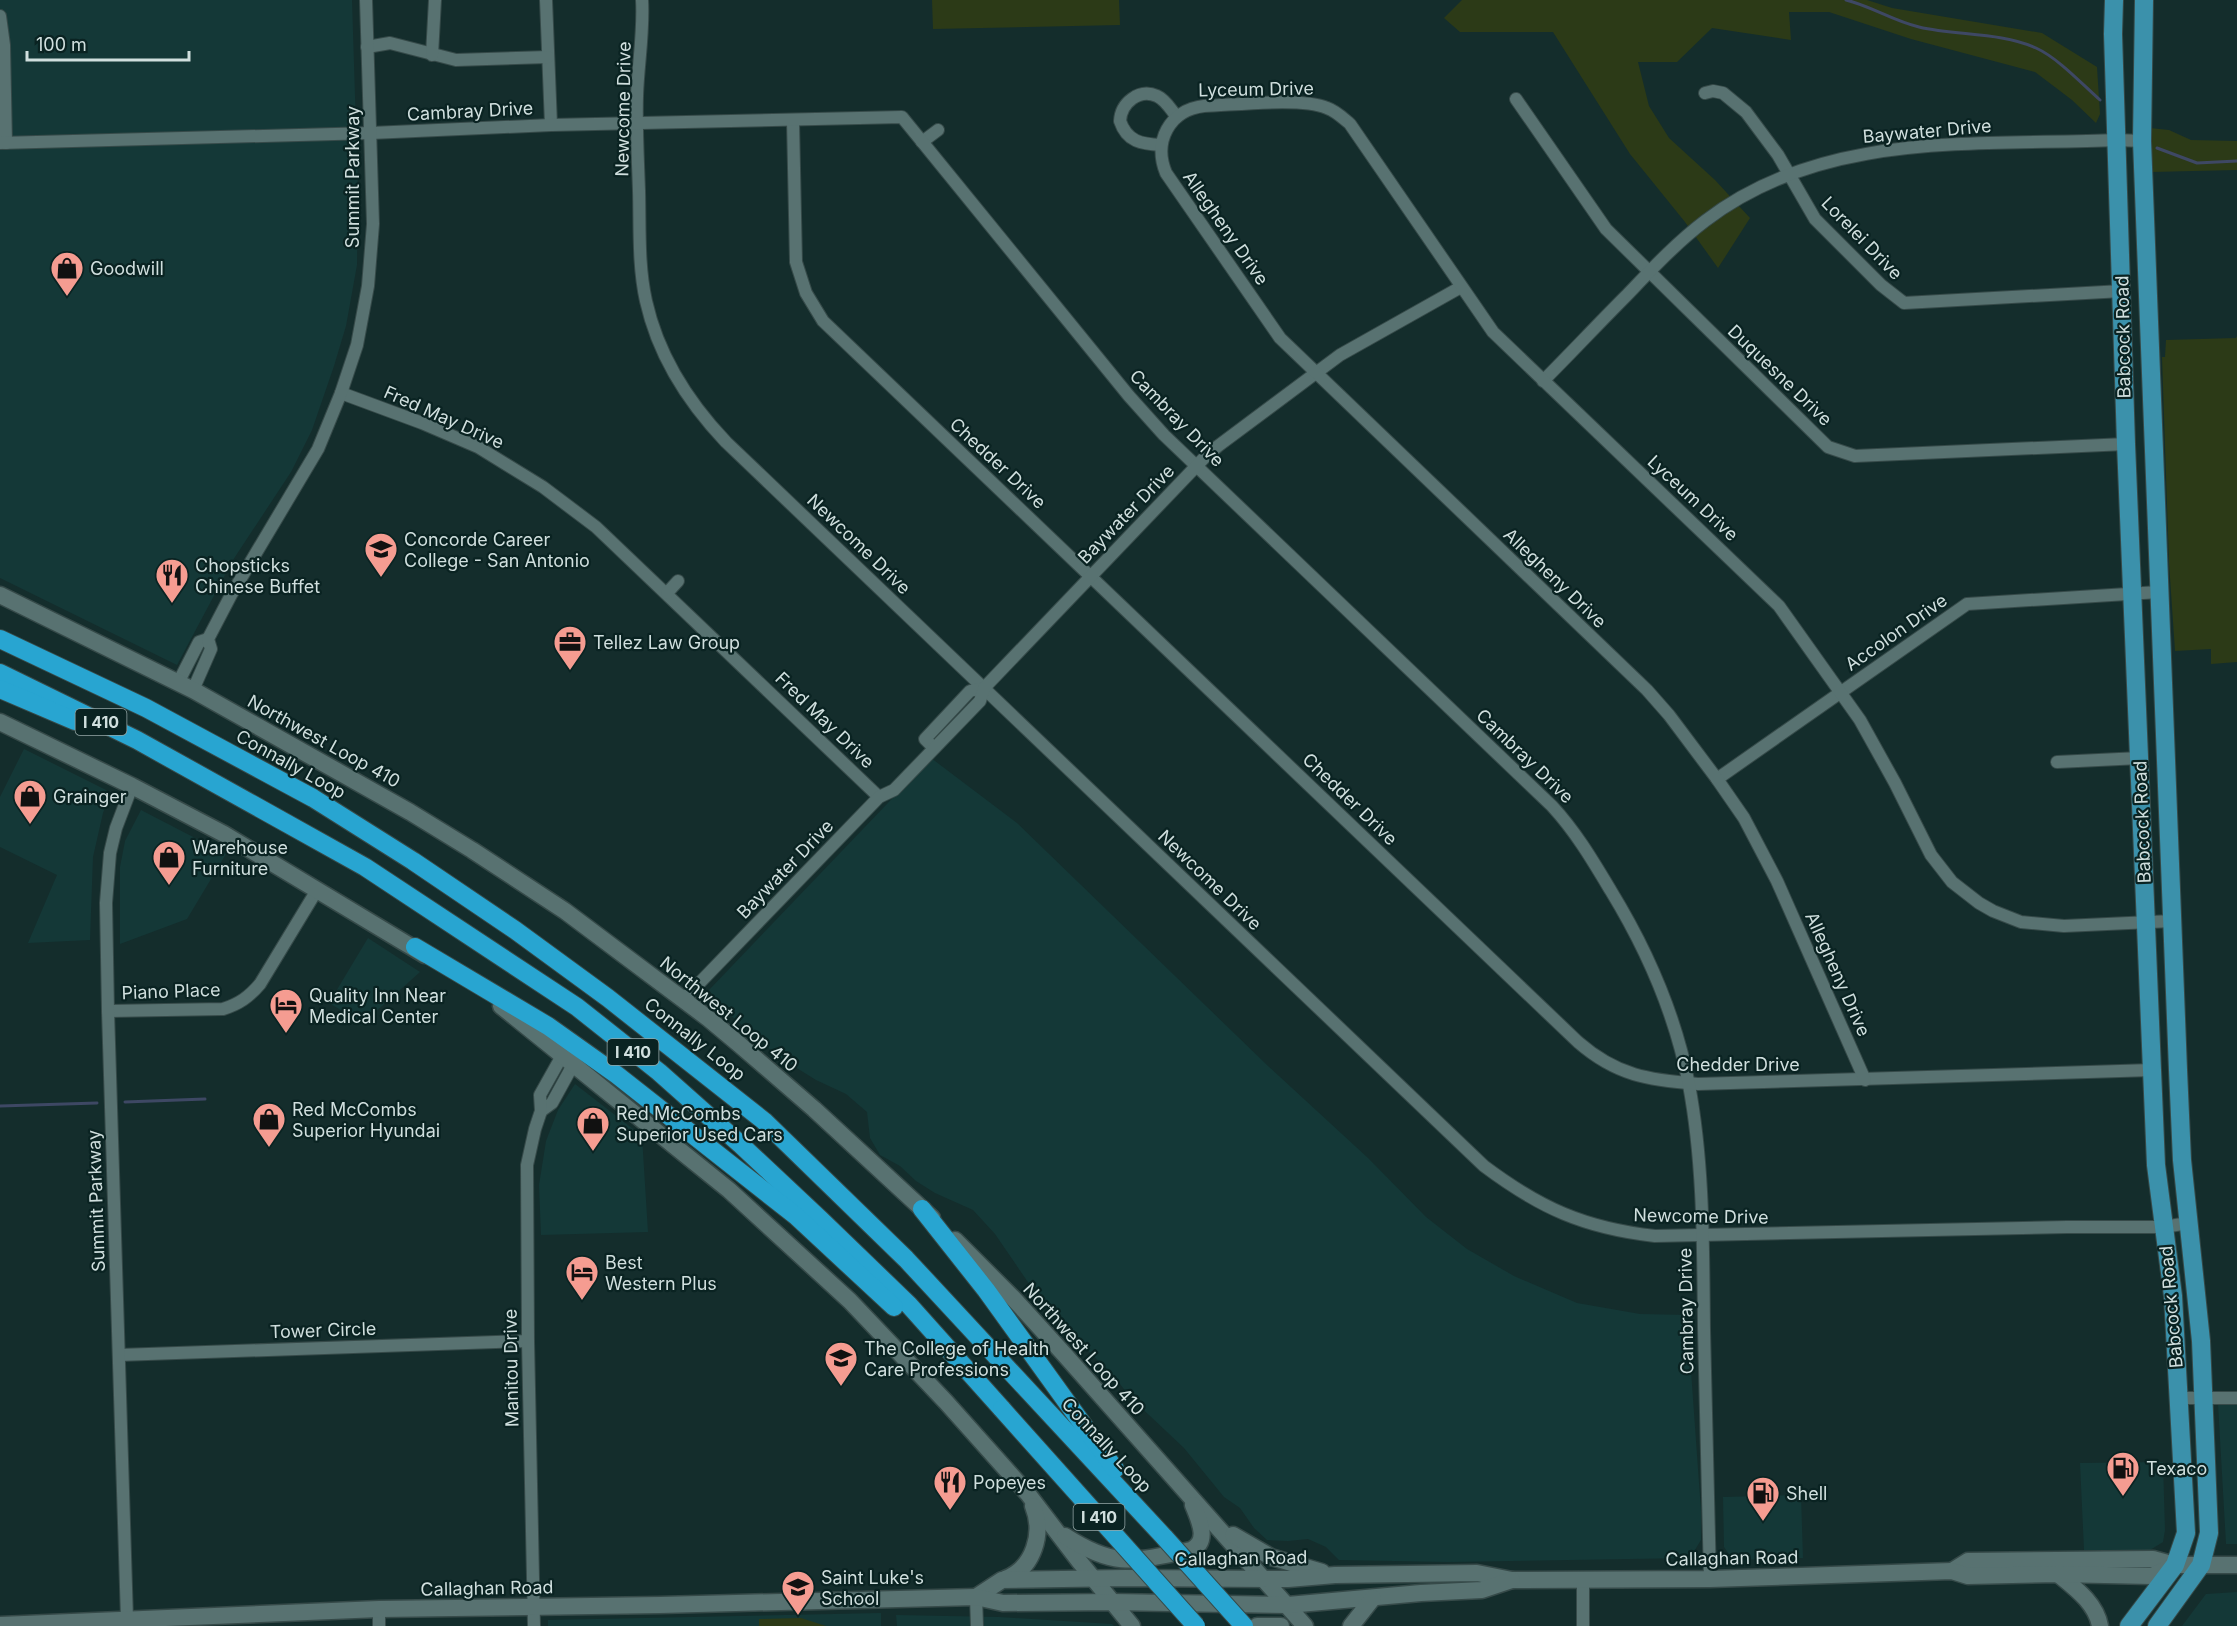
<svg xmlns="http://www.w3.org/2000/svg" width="2237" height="1626" font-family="Inter,sans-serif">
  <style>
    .built { fill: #143837 }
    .green { fill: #2c3a17 }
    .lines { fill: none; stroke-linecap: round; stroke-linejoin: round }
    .stream { stroke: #3e4864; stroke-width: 3 }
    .street-casing { stroke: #364a49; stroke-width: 14 }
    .secondary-casing { stroke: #364a49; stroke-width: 19 }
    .primary-casing { stroke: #364a49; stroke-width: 20 }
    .highway-casing { stroke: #364a49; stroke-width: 20 }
    .street { stroke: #587271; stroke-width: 12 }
    .secondary { stroke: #587271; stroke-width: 16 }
    .primary { stroke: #3b91ab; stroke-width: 18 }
    .highway { stroke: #28a5d1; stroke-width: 18 }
    .highway-bridge-casing { stroke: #364a49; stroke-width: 20; stroke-linecap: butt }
    .highway-bridge { stroke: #28a5d1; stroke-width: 18 }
    .labels { text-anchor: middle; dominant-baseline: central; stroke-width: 4.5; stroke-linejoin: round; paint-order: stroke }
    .shield { fill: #0a2322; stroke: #95a7a6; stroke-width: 1.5 }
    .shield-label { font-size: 16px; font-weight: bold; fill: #d0dfde }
    .street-label { font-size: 18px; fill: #d0dfde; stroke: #0a2322 }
    .poi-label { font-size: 18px; fill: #d0dfde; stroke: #0a2322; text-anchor: start }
  </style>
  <rect width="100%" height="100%" fill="#142d2c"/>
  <g class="built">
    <polygon points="0,0 352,0 358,192 357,265 346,326 334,366 312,430 291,472 233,560 177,665 0,578"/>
    <polygon points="24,749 110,792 103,813 93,857 90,940 28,943 57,875 0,847 0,797"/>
    <polygon points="931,758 1017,823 1268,1066 1368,1158 1426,1217 1467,1249 1514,1276 1577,1303 1640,1314 1687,1315 1701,1511 1701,1540 1690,1558 1449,1562 1339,1560 1326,1547 1308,1539 1288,1541 1267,1540 1254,1528 1240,1508 1224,1497 1184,1448 1131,1398 1112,1374 1061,1325 1034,1291 995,1234 973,1210 935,1193 916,1181 900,1166 880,1155 870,1138 867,1112 846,1094 816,1080 779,1057 720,1006 709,990"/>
    <polygon points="141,810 226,854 187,919 120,944 120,867 125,841"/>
    <polygon points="368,938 420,972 363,1023 329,1003"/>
    <polygon points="575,1084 642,1136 648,1232 541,1235 539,1185 546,1141 558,1110"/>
    <polygon points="2237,1403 2237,1544 2226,1544 2218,1404"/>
    <polygon points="2163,1462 2165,1530 2163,1542 2150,1550 2084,1550 2080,1463"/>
    <polygon points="1801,1495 1803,1558 1733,1560 1724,1547 1723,1497"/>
    <polygon points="2237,1592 2237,1626 2182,1626 2206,1594"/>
    <polygon points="881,1613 881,1626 548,1626 548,1620"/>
    <polygon points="896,1615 999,1617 1112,1624 1114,1626 897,1626"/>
  </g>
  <g class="green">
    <polygon points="932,0 1119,0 1120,25 933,29"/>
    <polygon points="1462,0 1867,0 1892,8 2042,33 2097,67 2100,114 2096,123 2072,100 2035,72 1911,39 1829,12 1789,12 1791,40 1712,28 1677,62 1638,62 1649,106 1669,138 1715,180 1750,218 1718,268 1685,222 1630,154 1553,32 1460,32 1444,18"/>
    <polygon points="2150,128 2169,130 2191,140 2237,141 2237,170 2151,172"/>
    <polygon points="2237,336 2237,662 2211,664 2211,649 2175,651 2169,563 2162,357 2165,357 2166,340 2236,338"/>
    <polygon points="801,1618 826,1626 759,1626 759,1619"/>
  </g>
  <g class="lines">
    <g class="stream">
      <path d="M1846,0C1871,6 1893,21 1919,27C1957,36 2000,32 2036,48C2058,58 2082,84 2100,100"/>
      <polyline points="2157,148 2197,163 2237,161"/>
      <polyline points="125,1102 205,1099"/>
      <polyline points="0,1106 97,1103"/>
    </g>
    <defs>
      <g id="street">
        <polyline points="546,0 551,125"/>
        <path d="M642,0C644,32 638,64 637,96C636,127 638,160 639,191C640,228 638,265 646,301C658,355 688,402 726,442L1484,1166C1540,1208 1584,1228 1655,1236L2067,1227H2164L2188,1223"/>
        <polyline points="0,16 4,45 6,143"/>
        <polyline points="367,47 390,43 456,60 548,57"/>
        <polyline points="432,55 435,0"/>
        <polyline points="1705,93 1713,91 1723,93 1746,112 1778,155 1815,219 1881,285 1904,303 2122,291"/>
        <polyline points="1516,99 1606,229 1828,447 1855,456 2126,444"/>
        <path d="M793,121L796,262L806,293L823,321L1578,1042C1617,1076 1649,1080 1698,1084L2152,1070"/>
        <polyline points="922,142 938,130"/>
        <path d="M0,143L371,133L551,125L902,117L1129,396L1164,435L1552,806C1576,832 1593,861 1611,891C1647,950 1676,1017 1689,1085C1704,1165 1703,1248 1704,1329C1706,1413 1708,1496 1710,1579"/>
        <path d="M1161,145C1142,144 1127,142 1120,121C1121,103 1139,88 1157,96C1166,100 1171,110 1177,117"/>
        <path d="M1543,381C1571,353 1598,324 1626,296C1651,270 1676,243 1705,221C1823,130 1976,146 2117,140L2142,141"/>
        <polyline points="341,393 422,423 478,447 543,487 596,527 879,797"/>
        <polyline points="667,593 678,581"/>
        <polyline points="178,683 199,642 208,639"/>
        <polyline points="193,690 211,649 208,639 231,595 318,449 341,393 357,345 368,286 373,224 366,0"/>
        <polyline points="934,748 925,739 970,691 984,688"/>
        <polyline points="2057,762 2140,758"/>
        <polyline points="1717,779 1967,604 2159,592"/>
        <polyline points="683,1000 879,797 894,790 980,701 984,688 1206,456 1218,446 1340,355 1461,287"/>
        <path d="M108,1011L223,1009C239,1004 249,997 260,984L317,890"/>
        <path d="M1865,1080L1777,881L1744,818L1717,779L1669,715L1647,690L1280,338L1166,173C1153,142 1169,110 1204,106C1235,105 1301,97 1327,108C1336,111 1343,118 1350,124L1493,332L1779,606L1860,720L1895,783L1931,855L1952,882L1979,903L1993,911L2021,922L2064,926L2172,921"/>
        <polyline points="541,1111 552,1103 574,1063"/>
        <polyline points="119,1355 528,1341"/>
        <polyline points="2178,1398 2237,1398"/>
        <polyline points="1583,1578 1583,1626"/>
        <polyline points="976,1597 977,1626"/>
        <polyline points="379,1609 379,1626"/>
        <polyline points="127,1619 108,1011 106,903 110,853 116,828 132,786"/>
        <polyline points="534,1626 528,1341 527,1165 535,1129 541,1111 540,1095 563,1054"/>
      </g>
      <g id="secondary">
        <polyline points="0,595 193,690 410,812 472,850 565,911 709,1019 740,1045 814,1109 932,1218"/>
        <polyline points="0,722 132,786 224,834 425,955"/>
        <polyline points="501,1006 729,1190 850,1301 946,1402 1028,1494 1079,1561 1132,1626"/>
        <polyline points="955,1240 1013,1298 1064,1354 1305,1626"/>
        <polyline points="1233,1535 1271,1557 1322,1572"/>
        <path d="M1065,1536C1116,1569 1135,1561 1191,1550C1210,1542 1199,1520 1193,1505"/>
        <polyline points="1952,1571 1968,1561 2153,1559 2175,1565 2237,1565"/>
        <path d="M2058,1574C2075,1588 2096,1603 2100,1626"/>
        <path d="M1005,1579C1034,1568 1044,1533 1033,1506"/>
        <polyline points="976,1597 1002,1580 1125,1578 1288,1579 1335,1575 1477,1573 1512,1580 1710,1579 1952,1571 1968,1576 2058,1574 2152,1576 2175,1565"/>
        <polyline points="0,1625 379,1609 660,1605 976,1597 1003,1603 1112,1602 1288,1605 1421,1593 1482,1590 1512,1580"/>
        <polyline points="1257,1626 1281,1626"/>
        <polyline points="1351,1626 1373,1598"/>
      </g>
      <g id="primary">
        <polyline points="2114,0 2113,34 2126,444 2152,1070 2156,1165 2173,1296 2186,1533 2175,1565 2129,1626"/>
        <polyline points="2144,0 2142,141 2178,1070 2182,1160 2201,1341 2209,1533 2201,1565 2157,1626"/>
      </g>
      <g id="highway">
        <polyline points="0,639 146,708 313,798 413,861 515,930 608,998 764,1121 906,1259 1165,1538"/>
        <polyline points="0,673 137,740 365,867 577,1007 659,1072 740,1144 820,1219 909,1305 1002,1409"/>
        <polyline points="0,689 75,721"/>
        <polyline points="415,947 548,1026 617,1075 796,1216 894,1307"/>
        <polyline points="922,1209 986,1290 1115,1469"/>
      </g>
    </defs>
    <use href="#street" class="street-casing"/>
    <use href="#secondary" class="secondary-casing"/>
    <use href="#primary" class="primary-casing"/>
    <use href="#highway" class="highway-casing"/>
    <use href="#street" class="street"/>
    <use href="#secondary" class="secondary"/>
    <use href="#primary" class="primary"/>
    <use href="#highway" class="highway"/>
    <defs>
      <g id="highway-bridge">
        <polyline points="1002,1409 1196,1626"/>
        <polyline points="1165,1538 1244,1626"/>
      </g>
    </defs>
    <use href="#highway-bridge" class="highway-bridge-casing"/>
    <use href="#highway-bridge" class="highway-bridge"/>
  </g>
  <defs>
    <symbol id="shop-pin" viewBox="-11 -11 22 30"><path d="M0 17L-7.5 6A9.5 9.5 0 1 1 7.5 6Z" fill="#f59c91" stroke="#0a2322"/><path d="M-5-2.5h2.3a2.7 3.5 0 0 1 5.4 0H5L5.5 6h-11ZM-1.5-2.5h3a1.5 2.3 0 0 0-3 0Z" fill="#111"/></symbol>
    <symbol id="university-pin" viewBox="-11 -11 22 30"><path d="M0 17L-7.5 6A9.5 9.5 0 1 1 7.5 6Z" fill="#f59c91" stroke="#0a2322"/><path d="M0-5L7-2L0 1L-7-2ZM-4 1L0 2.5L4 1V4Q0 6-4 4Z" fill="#111"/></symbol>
    <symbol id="restaurant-pin" viewBox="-11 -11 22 30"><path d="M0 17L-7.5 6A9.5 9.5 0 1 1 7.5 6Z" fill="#f59c91" stroke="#0a2322"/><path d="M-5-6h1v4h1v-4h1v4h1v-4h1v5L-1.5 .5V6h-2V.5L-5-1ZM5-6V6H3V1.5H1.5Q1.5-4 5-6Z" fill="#111"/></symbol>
    <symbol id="office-pin" viewBox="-11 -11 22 30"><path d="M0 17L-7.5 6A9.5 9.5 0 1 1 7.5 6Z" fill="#f59c91" stroke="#0a2322"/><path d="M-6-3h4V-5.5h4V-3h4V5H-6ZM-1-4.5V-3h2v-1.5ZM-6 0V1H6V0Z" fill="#111"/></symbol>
    <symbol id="hotel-pin" viewBox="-11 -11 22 30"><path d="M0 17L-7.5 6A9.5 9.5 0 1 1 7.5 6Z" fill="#f59c91" stroke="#0a2322"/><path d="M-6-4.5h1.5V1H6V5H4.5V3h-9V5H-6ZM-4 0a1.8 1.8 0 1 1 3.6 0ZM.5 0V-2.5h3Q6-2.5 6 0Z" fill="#111"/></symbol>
    <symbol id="fuel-pin" viewBox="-11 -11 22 30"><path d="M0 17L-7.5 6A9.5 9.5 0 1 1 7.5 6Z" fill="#f59c91" stroke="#0a2322"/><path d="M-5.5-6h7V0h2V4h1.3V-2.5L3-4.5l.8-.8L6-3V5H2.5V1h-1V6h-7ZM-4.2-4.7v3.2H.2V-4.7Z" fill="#111"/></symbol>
    <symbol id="school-pin" viewBox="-11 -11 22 30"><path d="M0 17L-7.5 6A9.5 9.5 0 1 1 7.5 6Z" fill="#f59c91" stroke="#0a2322"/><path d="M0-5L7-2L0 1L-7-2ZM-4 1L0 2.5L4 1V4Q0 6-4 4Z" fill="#111"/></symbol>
  </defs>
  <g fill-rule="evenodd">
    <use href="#shop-pin" x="48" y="249" width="38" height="52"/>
    <use href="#university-pin" x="362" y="530" width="38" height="52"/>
    <use href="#restaurant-pin" x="153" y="556" width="38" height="52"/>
    <use href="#office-pin" x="551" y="623" width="38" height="52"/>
    <use href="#shop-pin" x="11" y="777" width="38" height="52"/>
    <use href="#shop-pin" x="150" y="838" width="38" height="52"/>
    <use href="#hotel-pin" x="267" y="986" width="38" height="52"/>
    <use href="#shop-pin" x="250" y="1100" width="38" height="52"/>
    <use href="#shop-pin" x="574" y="1104" width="38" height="52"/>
    <use href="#hotel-pin" x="563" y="1253" width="38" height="52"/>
    <use href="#university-pin" x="822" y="1339" width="38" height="52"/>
    <use href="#fuel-pin" x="2104" y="1449" width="38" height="52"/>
    <use href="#restaurant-pin" x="931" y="1463" width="38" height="52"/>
    <use href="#fuel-pin" x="1744" y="1474" width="38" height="52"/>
    <use href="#school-pin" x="779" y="1568" width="38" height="52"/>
  </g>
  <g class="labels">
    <g class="shield">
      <rect x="75.5" y="709" width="51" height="26" rx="4.5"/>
      <rect x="607.5" y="1039" width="51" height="26" rx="4.5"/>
      <rect x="1073.5" y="1504" width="51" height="26" rx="4.5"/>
    </g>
    <g class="shield-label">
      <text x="101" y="722">I 410</text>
      <text x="633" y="1052">I 410</text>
      <text x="1099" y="1517">I 410</text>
    </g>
    <g class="street-label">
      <text transform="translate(1256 89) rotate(-1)">Lyceum Drive</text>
      <text transform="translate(623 109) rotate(-89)">Newcome Drive</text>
      <text transform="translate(470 111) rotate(-3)">Cambray Drive</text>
      <text transform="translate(1927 131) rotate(-5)">Baywater Drive</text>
      <text transform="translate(352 177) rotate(-90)">Summit Parkway</text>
      <text transform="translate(1226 228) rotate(55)">Allegheny Drive</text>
      <text transform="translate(1862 238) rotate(46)">Lorelei Drive</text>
      <text transform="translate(2123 337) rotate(-91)">Babcock Road</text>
      <text transform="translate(1780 375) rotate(44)">Duquesne Drive</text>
      <text transform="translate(444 417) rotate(24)">Fred May Drive</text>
      <text transform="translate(1177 418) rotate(46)">Cambray Drive</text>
      <text transform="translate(998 463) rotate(43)">Chedder Drive</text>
      <text transform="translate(1693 498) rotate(43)">Lyceum Drive</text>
      <text transform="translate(1126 514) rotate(-46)">Baywater Drive</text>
      <text transform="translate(859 544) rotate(44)">Newcome Drive</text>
      <text transform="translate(1555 578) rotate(44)">Allegheny Drive</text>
      <text transform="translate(1896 632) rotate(-35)">Accolon Drive</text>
      <text transform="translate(825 720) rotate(44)">Fred May Drive</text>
      <text transform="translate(324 741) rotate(29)">Northwest Loop 410</text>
      <text transform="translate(1525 756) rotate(44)">Cambray Drive</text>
      <text transform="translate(291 764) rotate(29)">Connally Loop</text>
      <text transform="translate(1350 799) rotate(44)">Chedder Drive</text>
      <text transform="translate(2142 822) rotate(-92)">Babcock Road</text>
      <text transform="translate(785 869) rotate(-46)">Baywater Drive</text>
      <text transform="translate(1210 880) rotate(44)">Newcome Drive</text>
      <text transform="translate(1838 974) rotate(66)">Allegheny Drive</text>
      <text transform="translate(171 991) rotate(-2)">Piano Place</text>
      <text transform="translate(729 1014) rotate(39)">Northwest Loop 410</text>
      <text transform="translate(695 1039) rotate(38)">Connally Loop</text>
      <text x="1738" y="1064">Chedder Drive</text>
      <text transform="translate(96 1201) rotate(-92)">Summit Parkway</text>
      <text transform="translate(1701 1216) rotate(1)">Newcome Drive</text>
      <text transform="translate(2171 1307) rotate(-95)">Babcock Road</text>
      <text transform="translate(1686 1311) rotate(-91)">Cambray Drive</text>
      <text transform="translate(323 1330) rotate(-2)">Tower Circle</text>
      <text transform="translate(1084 1349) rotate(48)">Northwest Loop 410</text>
      <text transform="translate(511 1368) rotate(-91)">Manitou Drive</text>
      <text transform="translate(1107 1445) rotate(47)">Connally Loop</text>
      <text transform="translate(1241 1558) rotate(-1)">Callaghan Road</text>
      <text transform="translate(1732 1558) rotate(-1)">Callaghan Road</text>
      <text transform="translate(487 1588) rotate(-1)">Callaghan Road</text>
    </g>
    <g class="poi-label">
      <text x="90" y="268">Goodwill</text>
      <text x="404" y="539">Concorde Career<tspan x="404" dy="21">College - San Antonio</tspan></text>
      <text x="195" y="565">Chopsticks<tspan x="195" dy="21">Chinese Buffet</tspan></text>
      <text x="593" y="642">Tellez Law Group</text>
      <text x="53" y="796">Grainger</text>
      <text x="192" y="847">Warehouse<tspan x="192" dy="21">Furniture</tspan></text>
      <text x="309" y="995">Quality Inn Near<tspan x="309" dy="21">Medical Center</tspan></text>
      <text x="292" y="1109">Red McCombs<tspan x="292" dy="21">Superior Hyundai</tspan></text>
      <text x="616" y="1113">Red McCombs<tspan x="616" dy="21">Superior Used Cars</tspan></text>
      <text x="605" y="1262">Best<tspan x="605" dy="21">Western Plus</tspan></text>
      <text x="864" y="1348">The College of Health<tspan x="864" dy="21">Care Professions</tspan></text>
      <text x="2146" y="1468">Texaco</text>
      <text x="973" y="1482">Popeyes</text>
      <text x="1786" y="1493">Shell</text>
      <text x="821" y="1577">Saint Luke's<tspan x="821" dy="21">School</tspan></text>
    </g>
  </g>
  <path d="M27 51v9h162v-9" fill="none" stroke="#d0dfde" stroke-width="3"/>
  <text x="36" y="51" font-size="18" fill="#d0dfde" stroke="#0a2322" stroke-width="4.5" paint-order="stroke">100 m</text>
</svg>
